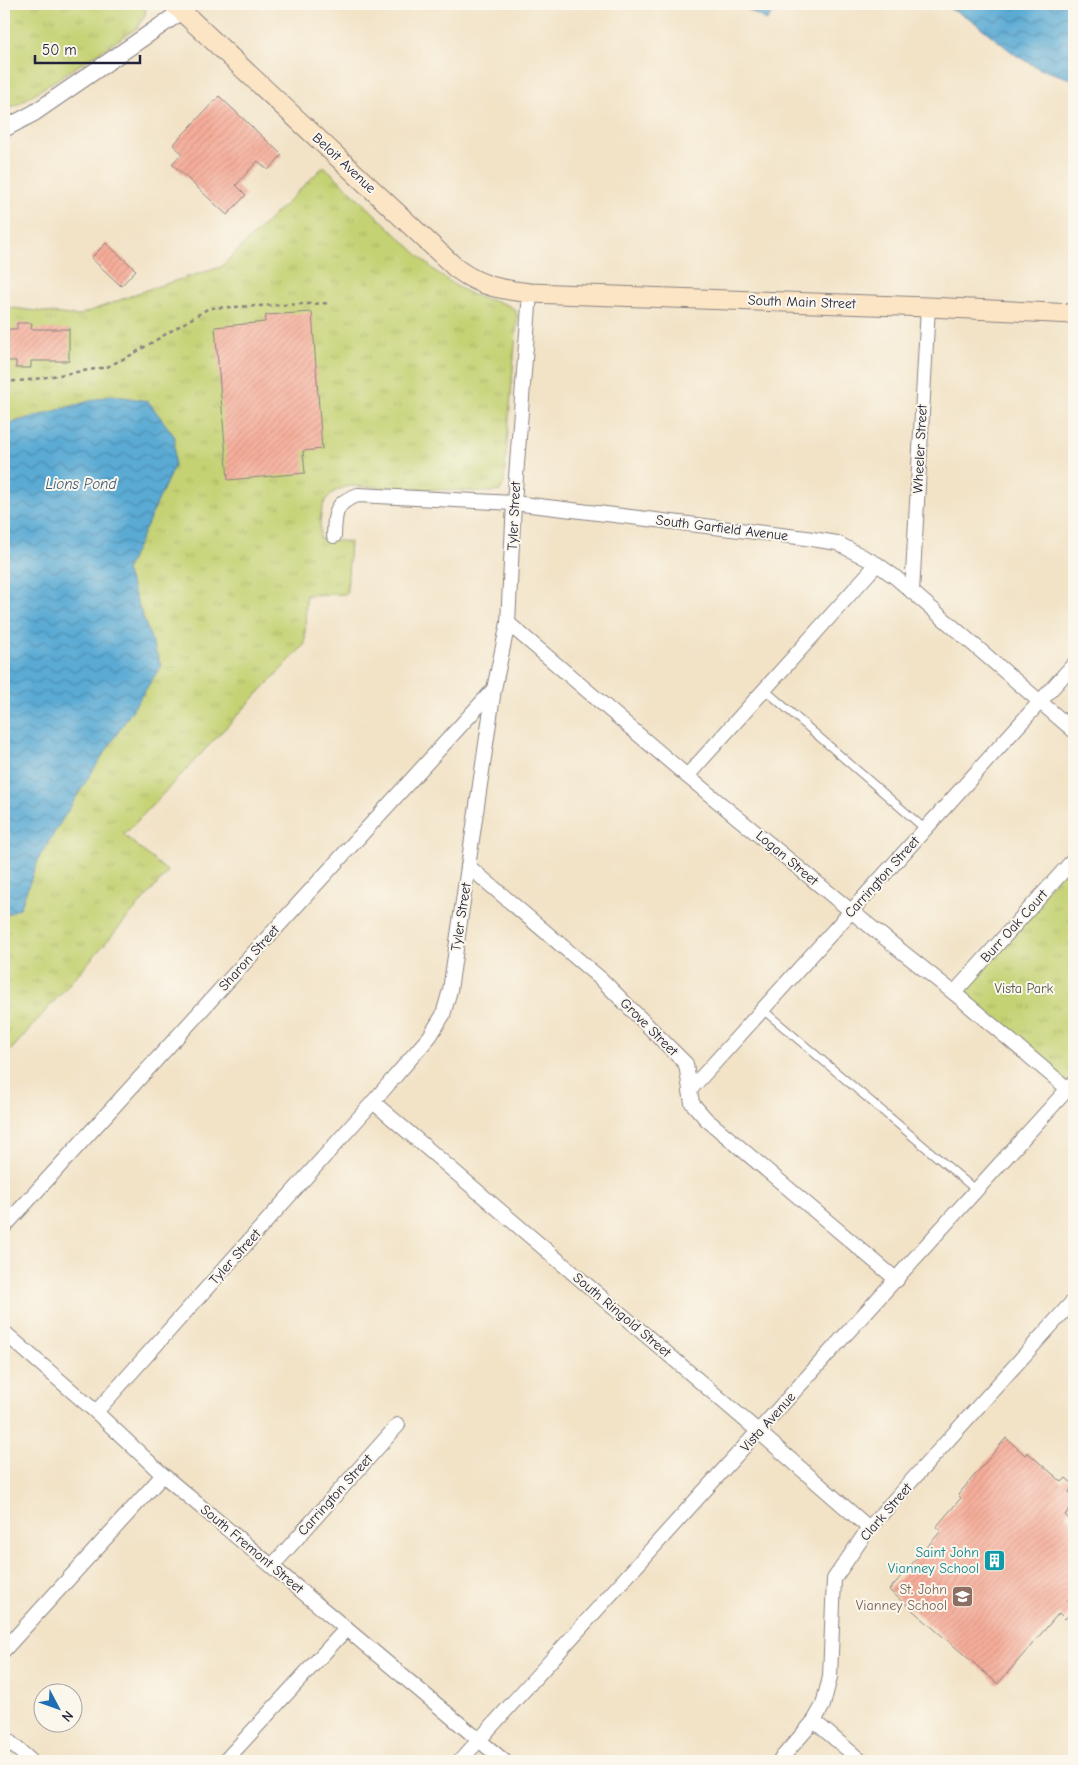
<svg xmlns="http://www.w3.org/2000/svg" width="1078" height="1765" font-family="'Comic Neue',sans-serif">
  <style>
    .park { fill: url(#park-tufts); stroke: #747a57 }
    .water { fill: url(#water-waves); stroke: #3e6688 }
    .building { fill: url(#building-hatch) }
    .lines { fill: none; stroke-linecap: round; stroke-linejoin: round }
    .service-casing { stroke: #8a8281; stroke-width: 9 }
    .minor-casing { stroke: #8a8281; stroke-width: 16 }
    .tertiary-casing { stroke: #8a8281; stroke-width: 18 }
    .secondary-casing { stroke: #8a8281; stroke-width: 21 }
    .path { stroke: #8a8281; stroke-width: 2.5; stroke-dasharray: 4 4; stroke-linecap: butt }
    .service { stroke: #fff; stroke-width: 7 }
    .minor { stroke: #fff; stroke-width: 14 }
    .tertiary { stroke: #fff; stroke-width: 16 }
    .secondary { stroke: #fce5c4; stroke-width: 19 }
    .labels { text-anchor: middle; dominant-baseline: central; stroke-width: 4; stroke-linejoin: round; paint-order: stroke }
    .street-label { font-size: 14px; fill: #22223b; stroke: #fbf7ec }
    .park-label { font-size: 14px; fill: #53574c; stroke: #fbf7ec }
    .culture-label { font-size: 14px; fill: #0d838f; stroke: #fbf7ec; text-anchor: end }
    .education-label { font-size: 14px; fill: #785e54; stroke: #fbf7ec; text-anchor: end }
    .water-label { font-size: 15px; font-style: italic; fill: #385878; stroke: #fbf7ec }
  </style>
  <defs>
    <pattern id="park-tufts" width="24" height="20" patternUnits="userSpaceOnUse" patternTransform="scale(1.25)"><rect width="24" height="20" fill="#c5d273"/><path d="M3 7l-1-3M5 7V3M7 7l1-3M15 17l-1-3M17 17v-4M19 17l1-3" fill="none" stroke="#a9b464"/></pattern>
    <pattern id="water-waves" width="16" height="10" patternUnits="userSpaceOnUse" patternTransform="scale(1.25)"><rect width="16" height="10" fill="#5aaad4"/><path d="M0 5q4-4 8 0t8 0" fill="none" stroke="#4a8aad"/></pattern>
    <pattern id="building-hatch" width="6" height="6" patternUnits="userSpaceOnUse" patternTransform="scale(1.25)"><rect width="6" height="6" fill="#f6ad9a"/><path d="M-1 1l2-2M0 6l6-6M5 7l2-2" fill="none" stroke="#d39586"/></pattern>
  </defs>
  <rect width="100%" height="100%" fill="#fbf7ec"/>
  <filter id="ink" filterUnits="userSpaceOnUse"><feTurbulence type="fractalNoise" baseFrequency=".02" numOctaves="2"/><feDisplacementMap in="SourceGraphic" scale="10" xChannelSelector="R" yChannelSelector="G"/><feConvolveMatrix kernelMatrix="1 2 1 2 8 2 1 2 1" color-interpolation-filters="sRGB"/></filter>
  <filter id="wash" filterUnits="userSpaceOnUse"><feTurbulence type="fractalNoise" baseFrequency=".0096" numOctaves="4" result="noise"/><feDisplacementMap in="SourceGraphic" scale="20" xChannelSelector="R" yChannelSelector="G"/><feGaussianBlur stdDeviation="1.12" result="paint"/><feColorMatrix in="noise" values="0 0 0 0 0 0 0 0 0 0 0 0 0 0 0 0 0 1.4 0 .05"/><feComposite in="paint" operator="in"/></filter>
  <g filter="url(#wash)">
    <rect width="100%" height="100%" fill="#f2e3c7"/>
    <g class="park">
      <polygon points="4,4 146,4 146,5 145,15 137,28 20,103 4,111"/>
      <path d="M324,166L434,270C448,281 462,291 479,297C492,302 506,301 516,311L517,318L504,483L500,491L491,492L350,486C319,492 320,513 320,539L350,542L347,594L306,595L305,644L124,835L168,872L4,1058V307L77,316L152,288L221,267Z"/>
      <polygon points="1074,859 1074,1082 1068,1089 954,993"/>
    </g>
    <g class="water">
      <polygon points="739,4 779,4 767,21"/>
      <polygon points="944,4 1074,4 1074,80 1040,69 1017,56 969,18 950,9"/>
      <polygon points="111,395 148,401 175,437 174,466 126,571 161,666 85,783 40,856 20,908 4,916 4,425"/>
    </g>
    <g id="blocks">
      <g class="building">
        <polygon points="219,96 282,155 268,170 258,161 236,185 246,195 227,215 172,164 182,153 173,145"/>
        <polygon points="106,243 136,270 121,286 91,258"/>
        <polygon points="312,312 322,449 303,451 305,473 228,480 215,327 265,322 266,315"/>
        <polygon points="17,323 32,323 31,329 69,329 69,361 31,361 31,368 16,368 16,361 4,361 4,329 17,329"/>
        <polygon points="1006,1438 1025,1455 1027,1452 1062,1482 1066,1478 1074,1485 1069,1492 1074,1497 1074,1504 1065,1515 1074,1524 1074,1593 1067,1602 1074,1608 1065,1619 1059,1613 998,1684 889,1590 941,1531 936,1527 961,1498 958,1495"/>
      </g>
    </g>
  </g>
  <g filter="url(#ink)">
    <use href="#blocks" fill-opacity="0" stroke="#8a8281" stroke-width="1"/>
    <g class="lines">
      <defs>
        <g id="service">
          <polyline points="764,689 925,829"/>
          <polyline points="762,1009 977,1191"/>
        </g>
        <g id="minor">
          <path d="M334,536C335,513 334,503 358,495L514,503L806,538L837,543L877,564L895,577L1074,731"/>
          <polyline points="912,592 928,307"/>
          <polyline points="508,623 687,776 851,911 954,993 1068,1089"/>
          <polyline points="687,776 877,564"/>
          <polyline points="468,866 601,979 686,1064 692,1103 706,1119 897,1280"/>
          <polyline points="954,993 1074,859"/>
          <polyline points="690,1090 1074,664"/>
          <polyline points="373,1102 759,1432 869,1528"/>
          <polyline points="4,1227 494,689"/>
          <polyline points="4,1332 96,1412 163,1475 504,1761"/>
          <polyline points="96,1412 373,1102 430,1036 443,1015 450,990 494,689 508,623 514,503 530,293"/>
          <polyline points="273,1565 398,1425"/>
          <polyline points="4,1650 163,1475"/>
          <polyline points="814,1721 861,1761"/>
          <polyline points="4,1737 31,1761"/>
          <polyline points="225,1761 346,1629"/>
          <polyline points="460,1761 1074,1082"/>
          <polyline points="779,1761 814,1721 823,1705 830,1677 834,1579 869,1528 1074,1300"/>
        </g>
        <polyline id="tertiary" points="4,129 34,113 182,11"/>
        <path id="secondary" d="M174,4L457,269C482,287 500,289 530,293L928,307L1074,314"/>
      </defs>
      <use href="#service" class="service-casing"/>
      <use href="#minor" class="minor-casing"/>
      <use href="#tertiary" class="tertiary-casing"/>
      <use href="#secondary" class="secondary-casing"/>
      <polyline class="path" points="4,382 29,380 107,367 133,354 209,308 330,303"/>
      <use href="#service" class="service"/>
      <use href="#minor" class="minor"/>
      <use href="#tertiary" class="tertiary"/>
      <use href="#secondary" class="secondary"/>
    </g>
  </g>
  <defs>
    <symbol id="building-square" viewBox="-11 -11 22 22"><rect x="-9" y="-9" width="18" height="18" rx="4" fill="#0f9aa8" stroke="#fbf7ec"/><path d="M-4-6H4V6H1V3H-1V6H-4ZM-2.5-4.3h1.7v1.8h-1.7ZM.8-4.3h1.7v1.8H.8ZM-2.5-1h1.7V.8h-1.7ZM.8-1h1.7V.8H.8Z" fill="#fff"/></symbol>
    <symbol id="school-square" viewBox="-11 -11 22 22"><rect x="-9" y="-9" width="18" height="18" rx="4" fill="#8d6e63" stroke="#fbf7ec"/><path d="M0-5L7-2L0 1L-7-2ZM-4 1L0 2.5L4 1V4Q0 6-4 4Z" fill="#fff"/></symbol>
  </defs>
  <g fill-rule="evenodd">
    <use href="#building-square" x="982" y="1548" width="25" height="25"/>
    <use href="#school-square" x="950" y="1584" width="25" height="25"/>
  </g>
  <g class="labels">
    <g class="street-label">
      <text transform="translate(344 163) rotate(43)">Beloit Avenue</text>
      <text transform="translate(802 302) rotate(2)">South Main Street</text>
      <text transform="translate(920 449) rotate(-87)">Wheeler Street</text>
      <text transform="translate(514 516) rotate(-87)">Tyler Street</text>
      <text transform="translate(722 528) rotate(7)">South Garfield Avenue</text>
      <text transform="translate(787 858) rotate(40)">Logan Street</text>
      <text transform="translate(882 877) rotate(-48)">Carrington Street</text>
      <text transform="translate(461 917) rotate(-81)">Tyler Street</text>
      <text transform="translate(1014 926) rotate(-48)">Burr Oak Court</text>
      <text transform="translate(249 958) rotate(-48)">Sharon Street</text>
      <text transform="translate(649 1027) rotate(45)">Grove Street</text>
      <text transform="translate(235 1257) rotate(-48)">Tyler Street</text>
      <text transform="translate(622 1315) rotate(40)">South Ringold Street</text>
      <text transform="translate(768 1422) rotate(-48)">Vista Avenue</text>
      <text transform="translate(335 1495) rotate(-48)">Carrington Street</text>
      <text transform="translate(886 1512) rotate(-49)">Clark Street</text>
      <text transform="translate(252 1549) rotate(40)">South Fremont Street</text>
    </g>
    <g class="park-label">
      <text x="1024" y="988">Vista Park</text>
    </g>
    <g class="culture-label">
      <text x="979" y="1552">Saint John<tspan x="979" dy="16">Vianney School</tspan></text>
    </g>
    <g class="education-label">
      <text x="947" y="1589">St. John<tspan x="947" dy="16">Vianney School</tspan></text>
    </g>
    <g class="water-label">
      <text x="81" y="484">Lions Pond</text>
    </g>
  </g>
  <rect width="1078" height="1765" fill="none" stroke="#fbf7ec" stroke-width="20"/>
  <g transform="translate(58 1708) rotate(131)"><circle r="24" fill="#fbf7ec" stroke="#a4a2a5"/>
  <path d="M0-4L9 19L0 12L-9 19Z" fill="#1f6fb2"/>
  <text y="-8" font-size="14" font-weight="bold" text-anchor="middle" fill="#22223b">N</text>
  </g>
  <path d="M35 55v8h105v-8" fill="none" stroke="#22223b" stroke-width="2.5"/>
  <text x="42" y="55" font-size="15" fill="#22223b" stroke="#fbf7ec" stroke-width="4" paint-order="stroke">50 m</text>
</svg>
